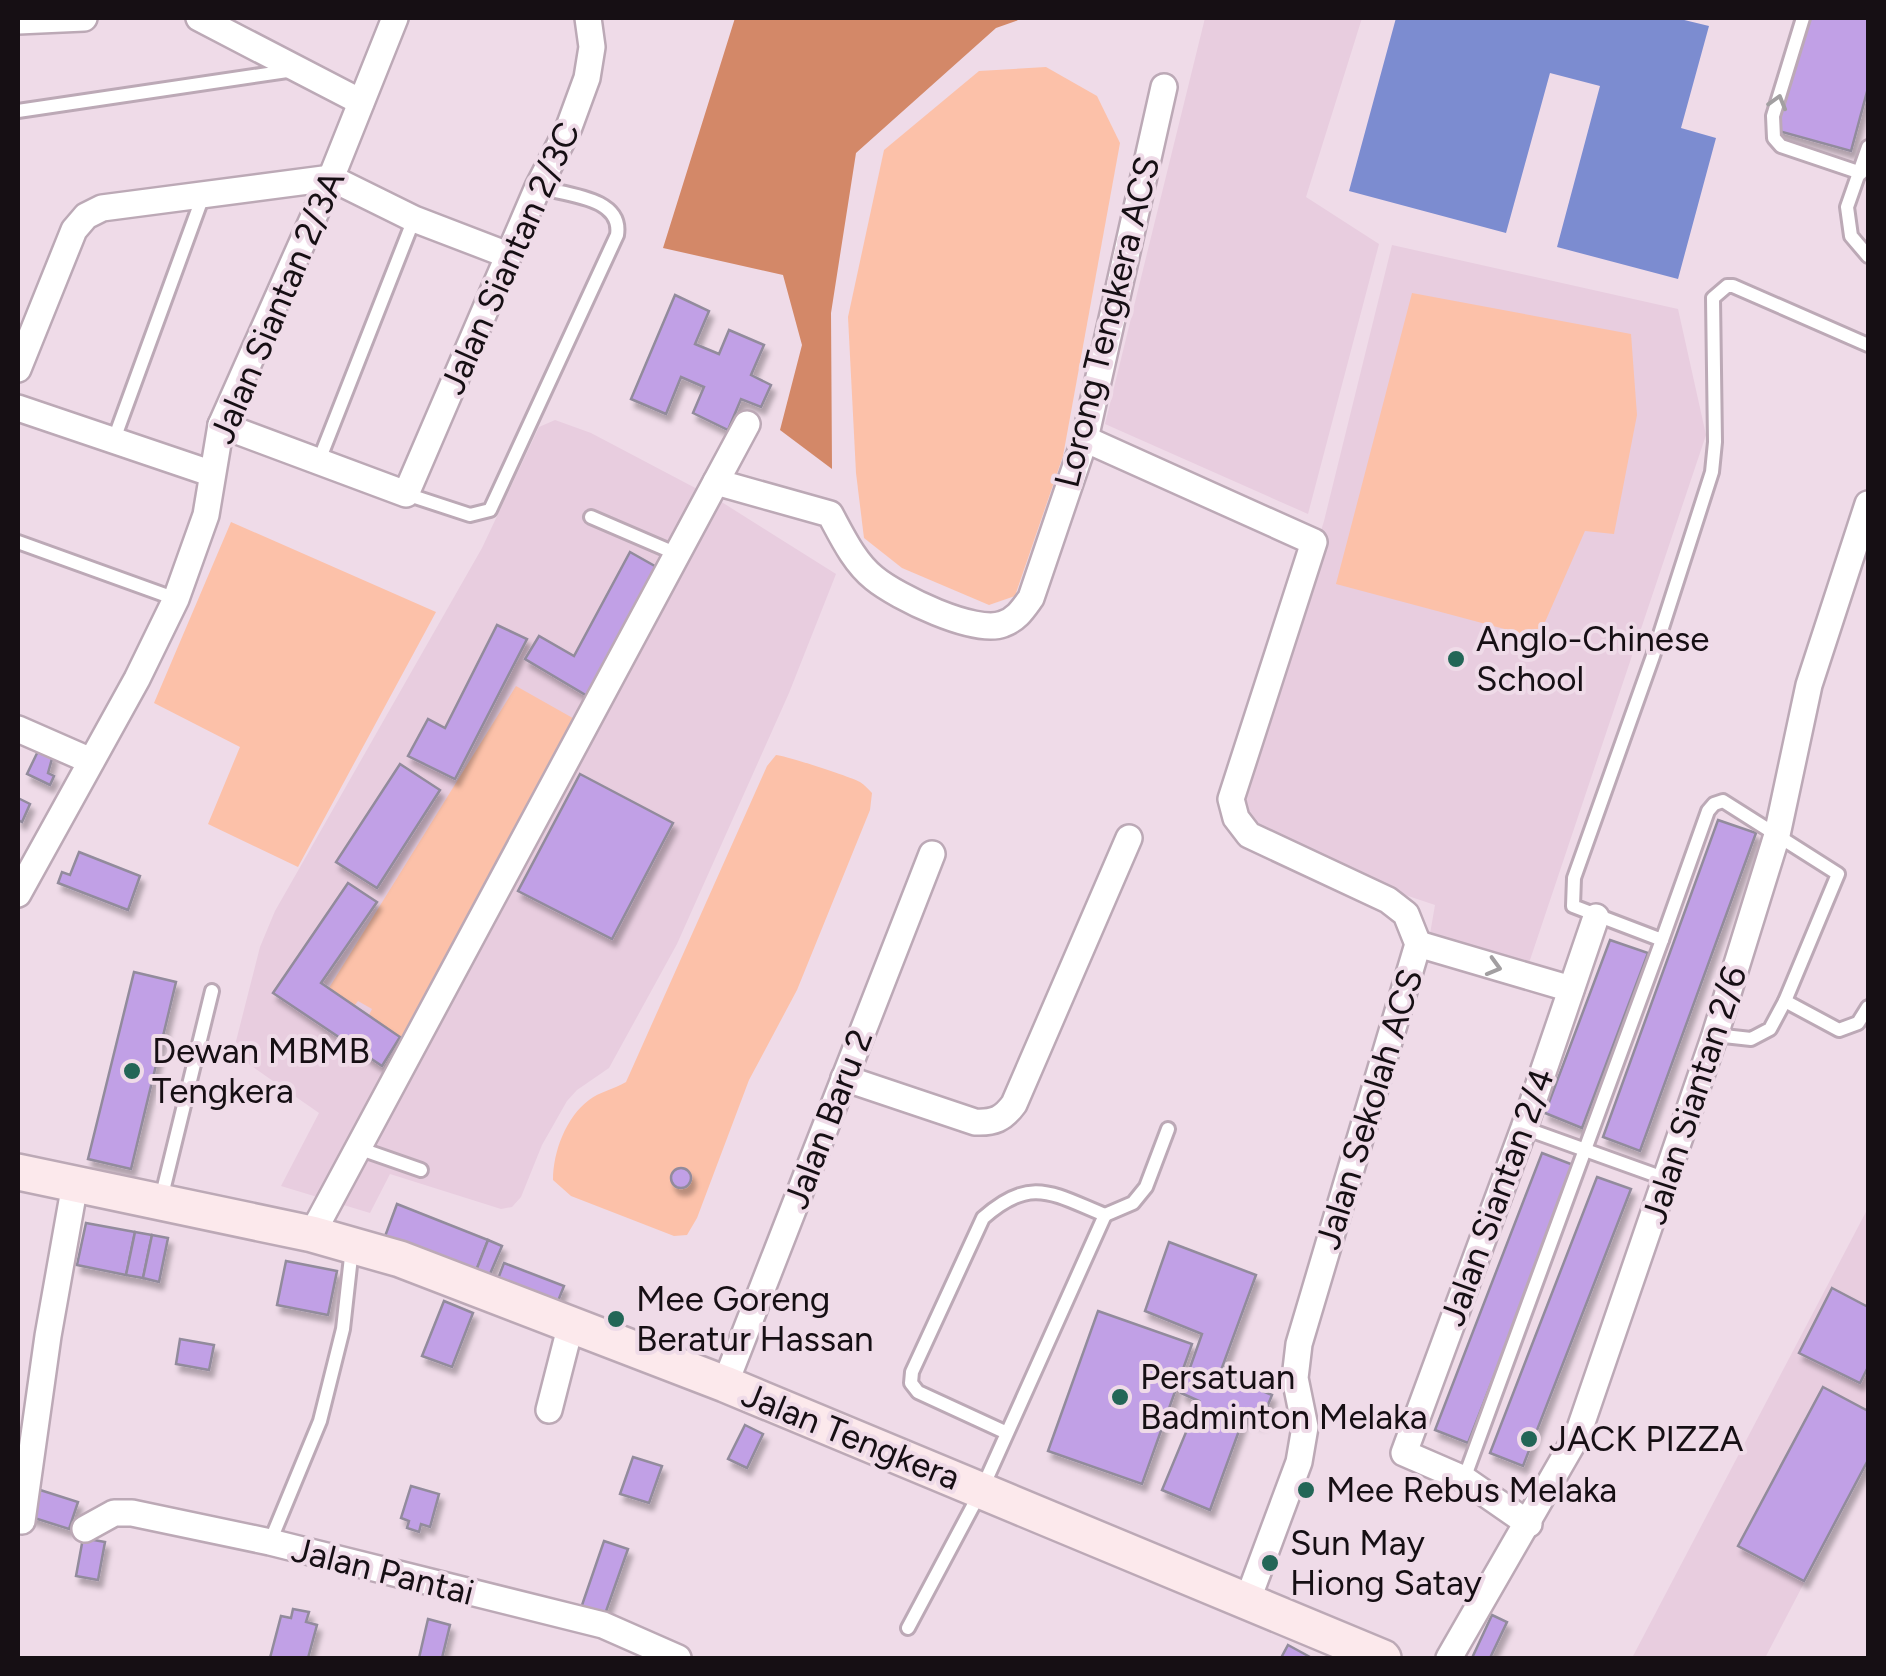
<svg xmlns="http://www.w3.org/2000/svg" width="1886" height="1676" font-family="Figtree,sans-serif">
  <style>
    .built { fill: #e8cddf }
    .green { fill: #fcc1a9 }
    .forest { fill: #d38868 }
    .water { fill: #7c8cd0 }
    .building { fill: #c1a0e6; stroke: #928b9c; stroke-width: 2.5; filter: url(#shadow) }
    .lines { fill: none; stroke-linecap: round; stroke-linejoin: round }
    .service-casing { stroke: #bca9b6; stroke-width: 18 }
    .minor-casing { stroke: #bca9b6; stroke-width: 30 }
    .secondary-casing { stroke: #bca9b6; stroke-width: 40 }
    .service { stroke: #fff; stroke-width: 12 }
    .minor { stroke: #fff; stroke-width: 25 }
    .secondary { stroke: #fce9ec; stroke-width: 35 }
    .oneway { stroke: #a29fa1 }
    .poi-dot { fill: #236657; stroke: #efdbe8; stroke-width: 4 }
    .labels { text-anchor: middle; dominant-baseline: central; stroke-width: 8; stroke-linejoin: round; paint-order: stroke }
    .street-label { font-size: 35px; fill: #160f14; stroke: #efdbe8 }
    .poi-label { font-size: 35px; fill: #160f14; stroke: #efdbe8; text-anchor: start }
  </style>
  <defs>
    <filter id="shadow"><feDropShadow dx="4" dy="7" stdDeviation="2.5" flood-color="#0004"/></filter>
  </defs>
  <rect width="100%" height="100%" fill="#efdbe8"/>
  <g class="built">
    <polygon points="1205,18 1362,18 1306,197 1379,244 1308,514 1105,424"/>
    <polygon points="1392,245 1678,309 1706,435 1529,963 1430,934 1435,905 1253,844 1238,797 1324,521"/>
    <polygon points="555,420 591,433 720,501 836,574 789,693 677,944 609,1068 577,1090 567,1101 542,1145 521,1197 512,1207 501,1209 390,1174 370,1213 281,1186 319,1113 233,1053 260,947 275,911 482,548 539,427"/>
    <polygon points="1868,1208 1868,1460 1765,1658 1632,1658"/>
  </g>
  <g class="green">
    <polygon points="1046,67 1097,96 1120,143 1063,456 1015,596 989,605 902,568 864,538 856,473 848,317 884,150 979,71"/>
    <polygon points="1412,293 1631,334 1637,415 1614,534 1585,531 1538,638 1336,584"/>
    <polygon points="231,522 436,612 298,867 208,824 240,747 154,703"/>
    <polygon points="516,686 578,721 400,1042 366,1021 372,1009 358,1001 349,1013 324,996"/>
    <path d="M776,755C784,755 854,778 860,782C865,785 868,789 872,793L870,810L797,990L749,1080L697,1218L687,1235L674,1236L571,1196L553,1180C553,1152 566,1117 589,1100C599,1092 614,1089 626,1082L767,766Z"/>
  </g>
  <polygon class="forest" points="735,18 1024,18 996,28 856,153 831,313 832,469 780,430 802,345 783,275 663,248"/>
  <polygon class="water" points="1396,18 1676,18 1709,26 1681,128 1716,138 1678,279 1557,247 1600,86 1550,73 1506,233 1349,191"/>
  <g class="building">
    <polygon points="1807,18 1868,18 1868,88 1851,151 1775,130"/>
    <polygon points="675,295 709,311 695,344 719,354 729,330 764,345 751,375 771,385 761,407 741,399 728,430 693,413 704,387 681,377 666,414 631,399"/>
    <polygon points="630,552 660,569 589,697 525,659 539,636 574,656"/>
    <polygon points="497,625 527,639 455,779 408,756 428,719 445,728"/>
    <polygon points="39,749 53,755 48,773 54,776 50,785 27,774"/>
    <polygon points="400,764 440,790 377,888 336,862"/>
    <polygon points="580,774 673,823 612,939 518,891"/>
    <polygon points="18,798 30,804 22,822 18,820"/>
    <polygon points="1718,820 1756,833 1640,1151 1603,1137"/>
    <polygon points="79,852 140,876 128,910 58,883 62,872 70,875"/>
    <polygon points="348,883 377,902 321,983 400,1037 382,1066 273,993"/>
    <polygon points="1610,940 1648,953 1582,1128 1545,1113"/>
    <polygon points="134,972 176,982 131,1169 88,1159"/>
    <polygon points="1542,1153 1576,1166 1468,1443 1435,1430"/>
    <circle cx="681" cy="1178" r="10"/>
    <polygon points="1597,1177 1631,1189 1523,1466 1490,1453"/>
    <polygon points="397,1204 488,1240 474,1276 384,1239"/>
    <polygon points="86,1223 135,1232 126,1275 77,1265"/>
    <polygon points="135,1232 152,1235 143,1278 126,1275"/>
    <polygon points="152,1235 168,1238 159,1282 143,1278"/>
    <polygon points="488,1240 502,1246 487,1281 474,1276"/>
    <polygon points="1169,1242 1256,1275 1220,1373 1272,1395 1261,1422 1244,1417 1210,1510 1162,1490 1199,1401 1181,1393 1202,1334 1145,1311"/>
    <polygon points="286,1261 337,1271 328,1315 277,1305"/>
    <polygon points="504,1263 564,1286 556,1306 496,1284"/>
    <polygon points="1832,1288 1868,1307 1868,1367 1860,1383 1799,1353"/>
    <polygon points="444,1301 473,1313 452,1367 422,1356"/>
    <polygon points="1098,1311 1192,1344 1142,1484 1048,1451"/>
    <polygon points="180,1339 214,1345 209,1370 176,1364"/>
    <polygon points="1823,1387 1868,1411 1868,1460 1804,1581 1738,1546"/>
    <polygon points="745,1425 763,1434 747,1468 728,1459"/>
    <polygon points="633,1457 662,1466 649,1503 620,1494"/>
    <polygon points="411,1486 439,1494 430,1527 421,1524 419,1532 407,1528 409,1521 401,1518"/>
    <polygon points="37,1489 78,1502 69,1529 28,1516"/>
    <polygon points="83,1538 105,1542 98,1580 76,1576"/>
    <polygon points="604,1541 628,1549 604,1617 581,1608"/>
    <polygon points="293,1609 309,1612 306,1622 317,1625 308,1658 270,1658 281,1616 291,1618"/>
    <polygon points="1492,1615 1507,1622 1490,1658 1472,1658"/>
    <polygon points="428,1619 450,1625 442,1658 419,1658"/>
    <polygon points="1288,1645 1310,1657 1309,1658 1281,1658"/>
  </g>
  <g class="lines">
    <defs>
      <g id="service">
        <polyline points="1803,18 1773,116 1774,138 1781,146 1861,173"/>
        <polyline points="18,111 294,70"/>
        <polyline points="1868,147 1847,207 1851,236 1868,256"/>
        <polyline points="113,442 203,196"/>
        <polyline points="318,463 414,219"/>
        <path d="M406,494L470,515L490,510L617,235C623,197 566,195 538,187"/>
        <polyline points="591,517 677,554"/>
        <polyline points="18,542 176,599"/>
        <polyline points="1785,1001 1839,1030 1858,1023 1868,1007"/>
        <polyline points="1715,1035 1751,1039 1770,1029 1785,1001 1838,874 1723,801 1714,804 1708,811 1662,940 1573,906 1574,878 1653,656 1712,472 1715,442 1713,298 1727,286 1733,286 1868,345"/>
        <polyline points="1524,1128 1666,1179"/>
        <polyline points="358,1148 421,1170"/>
        <polyline points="161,1199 212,991"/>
        <polyline points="1105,1215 1133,1203 1146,1187 1168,1129"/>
        <polyline points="1464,1479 1662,940"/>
        <polyline points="270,1542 320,1421 343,1329 352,1248"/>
        <path d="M908,1628L982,1489L1105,1215C1053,1194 1031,1175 983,1218L912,1372L911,1383L918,1392L1007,1433"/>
      </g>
      <g id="minor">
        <polyline points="199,18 361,102"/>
        <polyline points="18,21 84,18"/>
        <polyline points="18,369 74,230 86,216 102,208 331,178 414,219 508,255"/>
        <polyline points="18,408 210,473"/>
        <polyline points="221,425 406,494 538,187 569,127 587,78 592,47 588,18"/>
        <polyline points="1085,439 1314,542 1231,799 1236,818 1249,835 1388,900 1406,914 1418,944 1299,1344 1295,1378 1305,1427 1299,1462 1248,1599"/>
        <path d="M716,482L830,514C842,536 854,562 874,578C897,597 975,635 1003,624C1017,619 1023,609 1031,598L1085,439L1164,87"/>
        <polyline points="18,729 91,761"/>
        <polyline points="18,894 137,679 176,599 206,515 221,425 331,178 395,18"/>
        <polyline points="1418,944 1571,989"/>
        <path d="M844,1078L975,1122C994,1123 1003,1119 1014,1104L1129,838"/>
        <polyline points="312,1234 747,424"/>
        <polyline points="725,1384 932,854"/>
        <polyline points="549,1410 571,1324"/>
        <polyline points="22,1521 48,1336 75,1184"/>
        <polyline points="1529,1524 1464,1479 1404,1453 1524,1128 1596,917"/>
        <polyline points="85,1529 114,1513 132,1513 270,1542 603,1625 678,1658"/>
        <polyline points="1449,1658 1578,1434 1715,1035 1777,835 1809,685 1868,504"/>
      </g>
      <polyline id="secondary" points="18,1172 312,1234 400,1259 725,1384 1383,1658"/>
    </defs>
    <use href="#service" class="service-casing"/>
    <use href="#minor" class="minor-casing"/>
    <use href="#secondary" class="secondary-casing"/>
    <use href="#service" class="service"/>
    <use href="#minor" class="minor"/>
    <use href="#secondary" class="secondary"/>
  </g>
  <defs><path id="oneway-chevron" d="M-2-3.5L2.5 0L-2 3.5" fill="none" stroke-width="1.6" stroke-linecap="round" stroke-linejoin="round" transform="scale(2.5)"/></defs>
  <g class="oneway">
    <use href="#oneway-chevron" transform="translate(1778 102) rotate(-74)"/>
    <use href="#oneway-chevron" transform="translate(1494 967) rotate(16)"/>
  </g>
  <g class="poi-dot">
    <circle cx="1456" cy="659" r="10"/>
    <circle cx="132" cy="1071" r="10"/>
    <circle cx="616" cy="1319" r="10"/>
    <circle cx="1120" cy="1397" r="10"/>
    <circle cx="1529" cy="1439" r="10"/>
    <circle cx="1306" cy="1490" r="10"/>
    <circle cx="1270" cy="1563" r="10"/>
  </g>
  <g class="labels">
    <g class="street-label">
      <text transform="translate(510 258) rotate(-66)">Jalan Siantan 2/3C</text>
      <text transform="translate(277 307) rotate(-67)">Jalan Siantan 2/3A</text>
      <text transform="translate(1107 322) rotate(-76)">Lorong Tengkera ACS</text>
      <text transform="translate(1694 1095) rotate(-72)">Jalan Siantan 2/6</text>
      <text transform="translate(1369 1109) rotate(-73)">Jalan Sekolah ACS</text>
      <text transform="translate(828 1119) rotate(-69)">Jalan Baru 2</text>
      <text transform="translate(1497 1197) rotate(-70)">Jalan Siantan 2/4</text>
      <text transform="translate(851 1436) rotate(22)">Jalan Tengkera</text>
      <text transform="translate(383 1571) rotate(14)">Jalan Pantai</text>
    </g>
    <g class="poi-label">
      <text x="1476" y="639">Anglo-Chinese<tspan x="1476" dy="40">School</tspan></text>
      <text x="152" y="1051">Dewan MBMB<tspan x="152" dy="40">Tengkera</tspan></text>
      <text x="636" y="1299">Mee Goreng<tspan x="636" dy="40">Beratur Hassan</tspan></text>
      <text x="1140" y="1377">Persatuan<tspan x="1140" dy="40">Badminton Melaka</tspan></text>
      <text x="1549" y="1439">JACK PIZZA</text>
      <text x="1326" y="1490">Mee Rebus Melaka</text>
      <text x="1290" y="1543">Sun May<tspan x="1290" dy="40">Hiong Satay</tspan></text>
    </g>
  </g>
  <rect width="1886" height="1676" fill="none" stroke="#160f14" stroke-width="40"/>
</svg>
